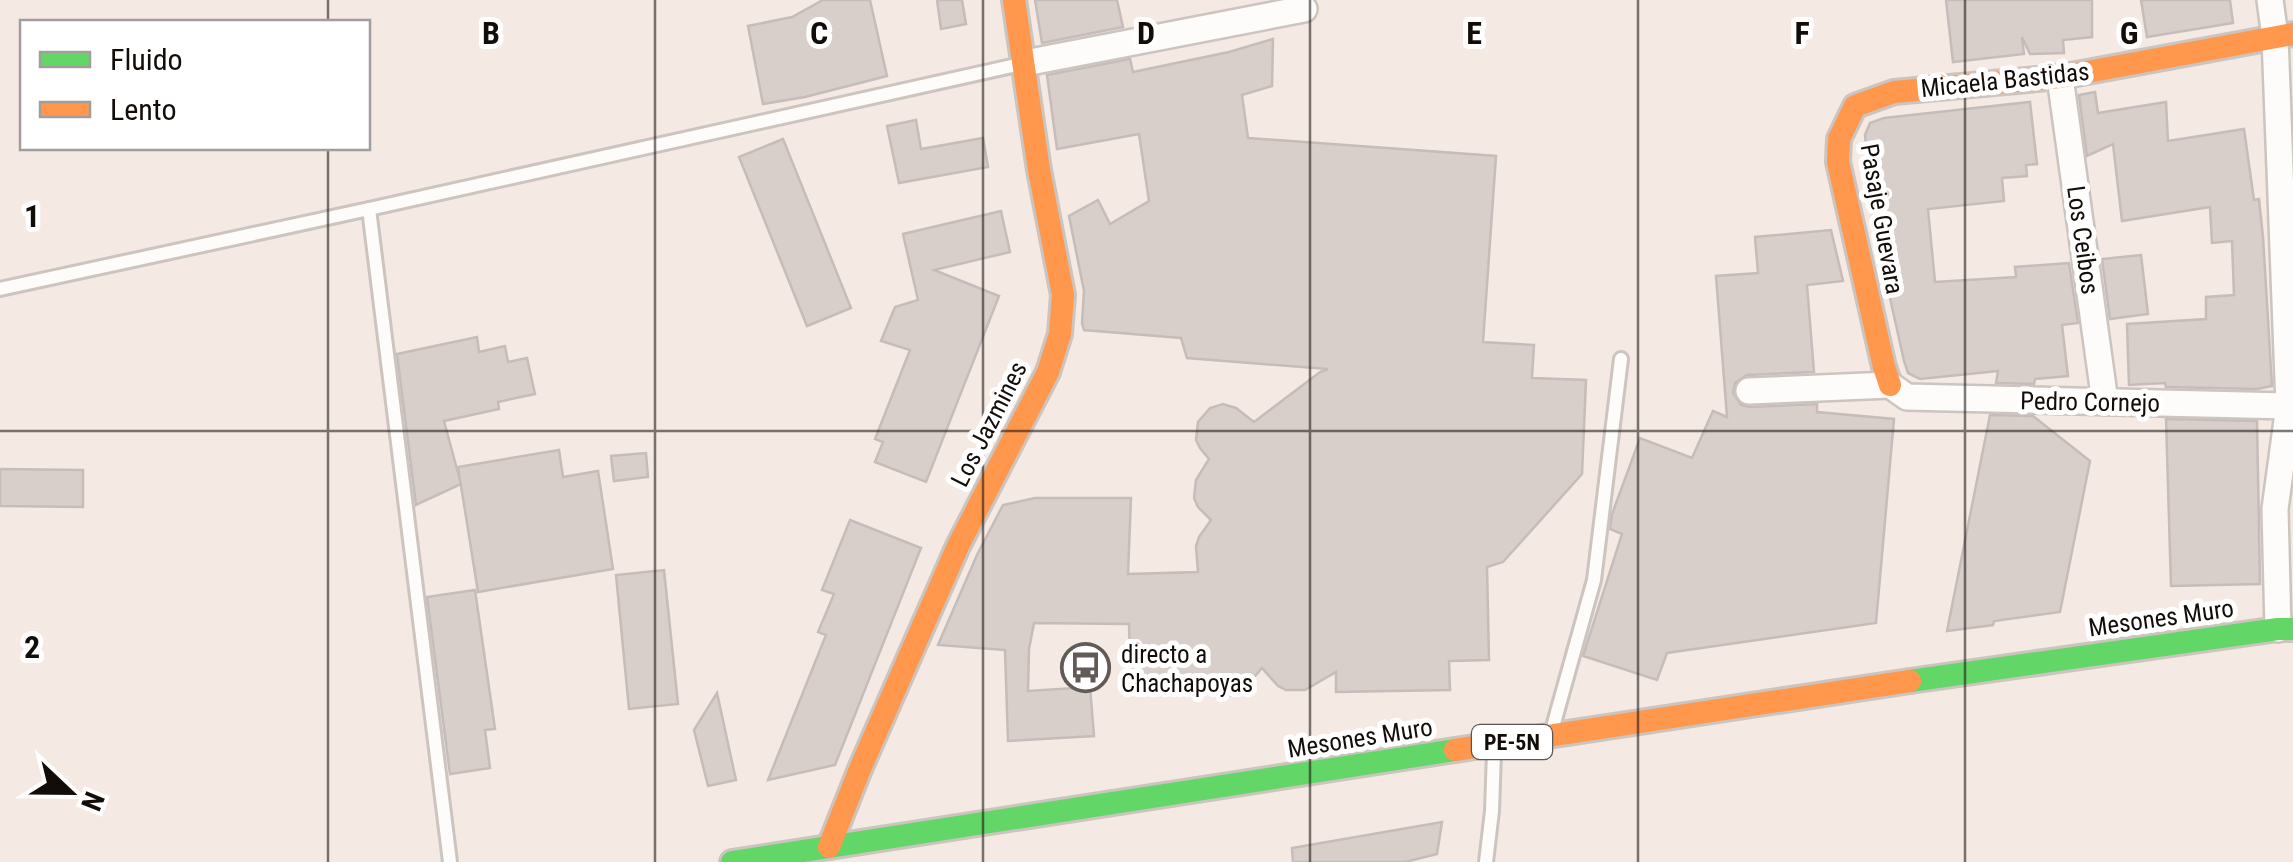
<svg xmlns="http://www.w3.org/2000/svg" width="2293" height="862" font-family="'Roboto Condensed',sans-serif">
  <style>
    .building { fill: #d8cfcb; stroke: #c6bcb9; stroke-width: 2.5 }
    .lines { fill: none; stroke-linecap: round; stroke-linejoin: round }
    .lane-casing { stroke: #ccc4bf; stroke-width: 18 }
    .street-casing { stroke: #ccc4bf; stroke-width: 30 }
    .fast-casing { stroke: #ccc4bf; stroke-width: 28 }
    .slow-casing { stroke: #ccc4bf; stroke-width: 28 }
    .lane { stroke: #fdfcfb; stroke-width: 12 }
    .street { stroke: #fdfcfb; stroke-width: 25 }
    .fast { stroke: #63d668; stroke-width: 22 }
    .slow { stroke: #ff974d; stroke-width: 22 }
    .grid { fill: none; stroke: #130d0a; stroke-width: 2.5; stroke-opacity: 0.55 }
    .labels { text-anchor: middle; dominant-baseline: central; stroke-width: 10; stroke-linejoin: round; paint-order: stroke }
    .shield { fill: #fff; stroke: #5a5654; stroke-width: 2.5 }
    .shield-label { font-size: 22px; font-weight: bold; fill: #130d0a }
    .street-label { font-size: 25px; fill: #130d0a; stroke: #fff }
    .poi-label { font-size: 25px; fill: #130d0a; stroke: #fff; text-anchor: start }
    .grid-label { font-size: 32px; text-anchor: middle; font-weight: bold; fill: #130d0a; stroke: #fff; stroke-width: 10; stroke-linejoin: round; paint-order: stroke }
  </style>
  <rect width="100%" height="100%" fill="#f4e9e3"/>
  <g class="building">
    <polygon points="823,0 870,0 887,76 805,97 763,104 748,26 792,17"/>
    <polygon points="937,0 962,0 966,24 941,29"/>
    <polygon points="1035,0 1117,0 1123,27 1042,43"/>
    <polygon points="1946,0 2092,0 2092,37 2063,40 2064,53 2030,54 2022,37 2024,54 1953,62"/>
    <polygon points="2141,0 2230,0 2233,23 2147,37"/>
    <polygon points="1273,39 1272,86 1242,95 1248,138 1496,156 1483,342 1534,345 1532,378 1586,380 1582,474 1503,562 1487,567 1489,660 1449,661 1450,690 1336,692 1336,672 1305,690 1286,690 1278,686 1262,668 1242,691 1234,695 1216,696 1207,691 1131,693 1129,624 1034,623 1029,649 1028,691 1090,687 1094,736 1008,741 1005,650 938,645 977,555 1003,505 1035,498 1131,498 1128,574 1198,572 1196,546 1199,537 1211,520 1198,507 1194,498 1196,480 1209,459 1200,448 1196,440 1198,422 1210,408 1223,404 1236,408 1254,422 1320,372 1328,369 1187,358 1181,338 1084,330 1082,323 1084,291 1069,216 1098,200 1110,224 1149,201 1139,134 1057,149 1047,75 1130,59 1133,72 1229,52"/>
    <polygon points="2095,92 2098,113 2166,102 2168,141 2244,129 2254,200 2259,199 2263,237 2272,386 2257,389 2166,387 2165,383 2129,385 2127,324 2206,319 2206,297 2234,295 2232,241 2212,243 2210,207 2122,221 2113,144 2087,156 2079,95"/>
    <polygon points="2030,102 2037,164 2026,165 2027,176 2002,178 2004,201 1928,209 1935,282 2016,277 2015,267 2069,263 2078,323 2062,325 2068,376 2035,379 2034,384 1996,383 1998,371 1920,379 1908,373 1904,361 1874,226 1865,135 1870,123 1884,118"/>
    <polygon points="916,120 921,149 983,138 988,167 899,183 887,126"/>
    <polygon points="783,139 851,308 807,326 739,157"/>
    <polygon points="1001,211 1010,252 934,270 999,296 926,482 875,462 883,442 875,439 910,350 881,341 895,307 918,300 903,234"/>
    <polygon points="1831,230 1843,281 1807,285 1814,372 1747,375 1735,383 1733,393 1741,405 1749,407 1817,404 1817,412 1894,419 1876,623 1667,653 1657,680 1583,656 1622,534 1610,529 1612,514 1640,438 1692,458 1713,411 1727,417 1716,276 1758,273 1755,237"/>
    <polygon points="2141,255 2148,314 2110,319 2102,259"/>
    <polygon points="477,337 479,352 505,346 508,362 527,358 535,394 498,402 499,409 444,421 461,484 416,505 397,354"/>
    <polygon points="1990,415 2033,416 2090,461 2060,612 1994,621 1993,625 1947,631"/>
    <polygon points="2166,419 2257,421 2260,584 2171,586"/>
    <polygon points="559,450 563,477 598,471 613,569 478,592 458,467"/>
    <polygon points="646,453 648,477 614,481 611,456"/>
    <polygon points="0,469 83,470 83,507 0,506"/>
    <polygon points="850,520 921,548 835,765 768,780 826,635 818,632 834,594 822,590"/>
    <polygon points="664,570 678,704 629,709 616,575"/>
    <polygon points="475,590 495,729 485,730 490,768 450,774 427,597"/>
    <polygon points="717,693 736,780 708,786 694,730"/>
    <polygon points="1442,822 1437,854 1405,862 1293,862 1292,848"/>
  </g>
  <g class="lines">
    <defs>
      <g id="lane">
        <polyline points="369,209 1021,64"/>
        <polyline points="0,289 369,209 450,862"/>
        <polyline points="1554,723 1594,580 1621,359"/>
        <polyline points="1486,862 1492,811 1494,752"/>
      </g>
      <g id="street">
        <polyline points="2270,0 2275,37 2289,406 2275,509 2278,629"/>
        <polyline points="1025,63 1304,9"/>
        <polyline points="2060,77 2105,402"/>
        <polyline points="1749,391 1890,385 1907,397 2293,406"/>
      </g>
      <g id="fast">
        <polyline points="1910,681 2278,629 2293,629"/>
        <polyline points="732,862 1455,750"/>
      </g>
      <g id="slow">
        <polyline points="1890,385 1884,367 1838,162 1839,139 1855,106 1894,92 2060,77 2293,34"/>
        <polyline points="1455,750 1910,681"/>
        <polyline points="829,847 860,769 958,546 1048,372 1060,334 1063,295 1039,170 1014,0"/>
      </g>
    </defs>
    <use href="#lane" class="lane-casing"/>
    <use href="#street" class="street-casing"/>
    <use href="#fast" class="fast-casing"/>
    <use href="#slow" class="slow-casing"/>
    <use href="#lane" class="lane"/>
    <use href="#street" class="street"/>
    <use href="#fast" class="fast"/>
    <use href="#slow" class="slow"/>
  </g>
  <path class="grid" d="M328,0V22M655,0V862M983,0V862M1310,0V862M1638,0V862M1965,0V862M328,148V862M0,431H2293"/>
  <defs>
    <symbol id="bus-ring" viewBox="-11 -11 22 22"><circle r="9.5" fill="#fff" stroke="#625a56" stroke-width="1.5"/><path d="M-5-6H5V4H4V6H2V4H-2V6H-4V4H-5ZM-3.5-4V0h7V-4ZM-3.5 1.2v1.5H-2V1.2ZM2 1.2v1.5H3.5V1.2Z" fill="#625a56"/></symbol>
  </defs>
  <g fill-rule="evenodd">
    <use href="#bus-ring" x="1058" y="640" width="55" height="55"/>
  </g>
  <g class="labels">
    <rect class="shield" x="1472" y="725" width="80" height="34" rx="8"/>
    <g class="shield-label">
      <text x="1512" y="742">PE-5N</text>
    </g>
    <g class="street-label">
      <text transform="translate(2005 80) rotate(-6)">Micaela Bastidas</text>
      <text transform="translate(1882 219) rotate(80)">Pasaje Guevara</text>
      <text transform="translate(2083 240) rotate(82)">Los Ceibos</text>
      <text transform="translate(2090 402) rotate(1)">Pedro Cornejo</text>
      <text transform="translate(989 424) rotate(-63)">Los Jazmines</text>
      <text transform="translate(2161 618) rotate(-8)">Mesones Muro</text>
      <text transform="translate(1360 738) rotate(-9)">Mesones Muro</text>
    </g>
    <g class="poi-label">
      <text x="1121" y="654">directo a<tspan x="1121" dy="29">Chachapoyas</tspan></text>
    </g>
  </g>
  <g class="grid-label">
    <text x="491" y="44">B</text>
    <text x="819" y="44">C</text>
    <text x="1146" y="44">D</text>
    <text x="1474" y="44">E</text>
    <text x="1802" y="44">F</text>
    <text x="2129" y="44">G</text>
    <text x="32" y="227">1</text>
    <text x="32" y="658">2</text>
  </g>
  <rect x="20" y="20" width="350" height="130" fill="#ffffff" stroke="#a19e9d" stroke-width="2.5"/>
  <rect x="40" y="52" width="50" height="15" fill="#63d668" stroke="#a19e9d" stroke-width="2.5"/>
  <text x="110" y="70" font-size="30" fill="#130d0a">Fluido</text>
  <rect x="40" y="102" width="50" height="15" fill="#ff974d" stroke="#a19e9d" stroke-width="2.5"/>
  <text x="110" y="120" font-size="30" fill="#130d0a">Lento</text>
  <g transform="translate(70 792) rotate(112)" stroke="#ffffff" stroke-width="8" paint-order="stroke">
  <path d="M0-8L18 38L0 25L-18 38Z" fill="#130d0a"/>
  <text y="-15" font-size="28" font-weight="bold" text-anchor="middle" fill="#130d0a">N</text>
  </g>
</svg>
